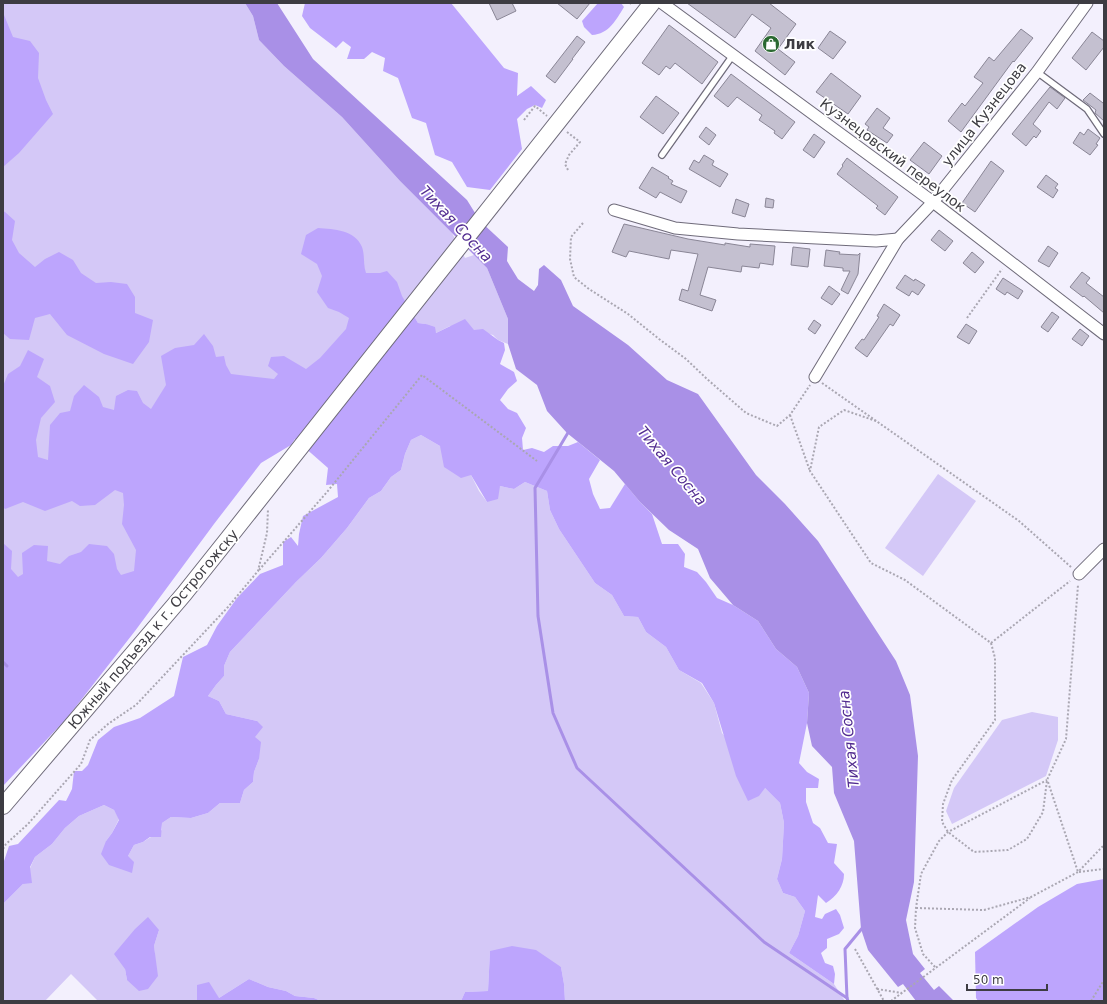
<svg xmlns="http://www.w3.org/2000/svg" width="1107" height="1004" font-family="'DejaVu Sans',sans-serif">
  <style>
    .green { fill: #d4c8f7; fill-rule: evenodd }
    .forest { fill: #bda5fd }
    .water { fill: #a990e7 }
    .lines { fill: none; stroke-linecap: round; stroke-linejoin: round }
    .stream { stroke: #a990e7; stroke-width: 3 }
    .building { fill: #c4c0d0; stroke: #8a8696 }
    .service-casing { stroke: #6f6b7a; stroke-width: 8 }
    .minor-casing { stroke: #6f6b7a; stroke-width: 13 }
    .secondary-casing { stroke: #6f6b7a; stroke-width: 18 }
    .path { stroke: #aaa7b2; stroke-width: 2; stroke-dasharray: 2 2; stroke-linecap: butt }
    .service { stroke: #fff; stroke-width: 5.5 }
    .minor { stroke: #fff; stroke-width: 11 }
    .secondary { stroke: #fff; stroke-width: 16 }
    .labels { text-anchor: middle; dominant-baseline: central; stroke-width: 3.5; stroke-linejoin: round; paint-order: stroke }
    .poi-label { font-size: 14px; font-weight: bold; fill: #3d3c42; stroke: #fff; text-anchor: start }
    .street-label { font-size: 14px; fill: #3d3c42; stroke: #fff }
    .water-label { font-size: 15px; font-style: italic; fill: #522c90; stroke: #fff }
  </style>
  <rect width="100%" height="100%" fill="#f3f0fd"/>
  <g class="green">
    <polygon points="3,3 245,3 253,16 259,40 284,66 342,117 400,181 452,233 465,258 474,255 487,268 508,319 508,344 498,340 493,335 474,330 450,326 436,333 426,324 418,323 402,297 275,422 152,579 3,743"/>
    <path d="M421,435L440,446L471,475L479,491L487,502L500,486L514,489L525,482L547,491L550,510L559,529L595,583L612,595L624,616L638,617L646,632L666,647L679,670L701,683L714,703L722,733L765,788L780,803L784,823L782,859L777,879L783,893L795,897L805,911L798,936L789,953L834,984L845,1001H565L564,984L561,967L490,951L488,991L465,992L461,1001H321L314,998L295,996L286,991L268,987L249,979L219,998L193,1001H98L71,974L45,1001H3V904L23,884L35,857L52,844L65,828L79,816L104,805L114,810L119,819L112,833L106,841L128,856L134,845L143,842L162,830V823L171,817L191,818L208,813L220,803H240L244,790L253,782L254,772L259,759L254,737L257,721L226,714L219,701L208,696L216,685L224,676V666L230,652L296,582L321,558L347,528L369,498L381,491L391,477L401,470L405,454L411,440ZM159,930L154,946L155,958L127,980L125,969Z"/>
    <polygon points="938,474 976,501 923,576 885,548"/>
    <polygon points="1032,712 1058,717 1058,740 1046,776 952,824 946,811 954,788 1002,720"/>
  </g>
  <g class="forest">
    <polygon points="305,3 451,3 504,68 518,73 517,96 531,86 546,100 542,108 535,105 527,109 517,119 522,149 490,190 467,187 452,162 435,155 426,123 412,118 398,78 383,71 385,58 372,52 364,59 347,59 351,47 343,41 336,48 310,28 302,16"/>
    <path d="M598,3H621L624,7C616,20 609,34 592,35L584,27L582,21Z"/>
    <polygon points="3,15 4,15 13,37 30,41 39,53 38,78 46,100 53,114 19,153 3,167"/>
    <polygon points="3,211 5,212 15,221 12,240 19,253 35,267 45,259 59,252 73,260 81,273 96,283 111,282 127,284 135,297 135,313 153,320 149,342 133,364 104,354 67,335 50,314 35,318 29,340 10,339 3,333"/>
    <path d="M318,228C334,229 355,230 362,247C365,255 363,265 366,273H380L387,271L397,282L402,296L418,323L426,324L435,327L436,333L465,319L474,330L483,329L498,340L504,343L505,350L500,364L514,372L517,381L508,389L500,400L508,409L517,413L526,428L522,438L523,450L532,448L544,452L553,446H568L578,442L600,460L589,479L593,494L600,509L610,508L625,484L640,502L652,514L662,544H678L685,554L684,567L697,572L706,582L717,598L733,605L758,621L776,649L797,667L809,693L807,723L799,763L807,772L819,779L818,788H806V802L813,823L820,828L828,843L837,844L834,863L844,874C844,886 837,896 826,903L818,895L815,917L822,919L825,914L836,909L840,915L844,928L839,934L827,939V948L821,953L825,963L833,966L835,974L834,984L789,953L798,936L805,911L795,897L783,893L777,879L782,859L784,823L780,803L765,788L759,796L748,801L736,776L714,703L702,683L679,670L666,647L646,632L638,617L624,616L612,595L595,583L559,529L550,510L547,491L525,482L514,489L500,486L498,499L487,502L471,475L461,478L444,467L440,446L421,435L411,440L405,454L401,470L391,477L381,491L369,498L347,528L321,558L296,582L230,652L224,666V676L216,685L208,696L219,701L226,714L257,721L263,727L255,737L261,742L259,759L254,772L253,782L244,790L240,803H220L208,813L191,818L171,817L162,823L161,837H150L143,842L134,845L128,856L134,862L132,873L109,865L101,854L106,841L112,833L119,820L114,810L104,805L79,816L65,828L52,844L35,857L30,867L32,883L23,884L3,904V864L9,846L18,844L59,800L66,801L72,789L74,771H82L88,765L98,740L114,727L140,718L174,696L183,657L207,645L217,626L237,598L260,574L283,565V542L291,537L298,546L299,534L303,516L338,497L337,484L326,485L328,468L295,439L291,445L261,463L214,524L135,631L67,718L3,786V543L12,551L11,569L18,577L23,574L22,553L34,545L48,546L47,561L60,564L69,556L81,552L89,544L107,546L114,554L117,569L121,575L134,571L136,550L122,524L124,505L123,493L115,490L95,505L80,506L72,501L45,511L23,502L5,509L3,507V386L8,374L20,366L28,350L44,359L37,377L50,386L55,402L41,418L36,440L38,457L48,460L50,425L60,413L70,411L74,396L84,385L99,397L103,407L114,410L116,396L128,390L137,391L143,403L151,409L166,385L161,356L175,348L194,345L204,334L213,346L216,357L224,356L226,365L231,374L274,379L278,374L268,366L271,357L284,356L306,369L320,358L346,329L349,318L339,312L328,308L317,292L322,276L317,264L301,254L306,235Z"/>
    <polygon points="1104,879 1104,1001 978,1001 976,998 975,952 1038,907 1077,884"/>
    <polygon points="148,917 159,930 154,946 158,976 148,989 139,991 127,980 125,969 114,954 135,929"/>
    <polygon points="512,946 536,950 561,967 564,984 565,1001 461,1001 465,992 488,991 490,951"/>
    <polygon points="249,979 268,987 286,991 295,996 314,998 321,1001 193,1001 197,1000 197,985 209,982 219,998"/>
  </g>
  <polygon class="water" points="245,3 277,3 313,59 467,200 480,221 508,247 507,261 518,279 534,291 538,285 539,269 544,265 561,280 573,306 628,345 667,380 698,394 756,475 785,504 818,541 896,661 910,695 918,756 914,882 906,920 913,954 925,969 920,973 934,990 939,986 954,1001 916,1001 903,984 898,987 868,950 861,929 854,841 834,793 832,767 812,746 807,723 809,693 797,667 776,649 758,621 733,605 710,578 698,549 669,530 640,502 614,471 567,433 547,411 537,385 516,369 508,344 508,319 487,268 400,181 342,117 284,66 259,40 253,16"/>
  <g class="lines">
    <g class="stream">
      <polyline points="569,431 535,488 538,616 553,713 577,768 764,942 847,998"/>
      <polyline points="3,662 7,666"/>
      <polyline points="848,1001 847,998 845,949 864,926"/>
    </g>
  </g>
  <g class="building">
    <polygon points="489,3 512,3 516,11 497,20"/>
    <polygon points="557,3 590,3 577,19"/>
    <polygon points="687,3 769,3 796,24 778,49 795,62 785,75 755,51 771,28 752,14 735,38"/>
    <polygon points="669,25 718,62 702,84 675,63 670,69 666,66 659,75 642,63"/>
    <polygon points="1021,29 1033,38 1014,62 1013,61 961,132 948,121 962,103 965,106 983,83 974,77 989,57 994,61"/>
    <polygon points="830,31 846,42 833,59 818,48"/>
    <polygon points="1092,32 1104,41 1104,47 1086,70 1072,58"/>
    <polygon points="577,36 585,42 572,59 573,59 555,83 546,76"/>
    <polygon points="831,73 861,96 848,114 816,92"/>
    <polygon points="731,74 795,122 782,139 774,133 775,131 759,120 762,115 737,97 728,107 714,96"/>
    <polygon points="1050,87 1065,98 1057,109 1049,102 1033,124 1041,131 1036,138 1034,136 1026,146 1012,134"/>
    <polygon points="1090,93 1103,103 1104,101 1104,121 1095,113 1096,110 1083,100"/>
    <polygon points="656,96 679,113 663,134 640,117"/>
    <polygon points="877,108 890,118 883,128 893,135 887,143 867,130 869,127 865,124"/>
    <polygon points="706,127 716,135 709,145 699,137"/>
    <polygon points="1088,129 1100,138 1096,144 1098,145 1090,155 1073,143 1080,132 1084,135"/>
    <polygon points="814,134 825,142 814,158 803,150"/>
    <polygon points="924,142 942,156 929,174 910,160"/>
    <polygon points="704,155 714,161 712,165 728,174 720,187 689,169 694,160 699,163"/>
    <polygon points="847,158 898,197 885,215 876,208 878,206 837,174 843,166 842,165"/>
    <polygon points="991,161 1004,171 975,212 962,203"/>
    <polygon points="652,167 669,177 668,178 673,181 671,184 687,191 681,203 660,192 656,198 639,188"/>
    <polygon points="1046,175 1058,184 1055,188 1058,190 1053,198 1037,187"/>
    <polygon points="766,198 774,200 773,208 765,207"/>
    <polygon points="736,199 749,204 745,217 732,213"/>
    <polygon points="624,224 688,239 725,245 725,243 750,247 750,244 775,246 773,265 760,263 759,268 742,266 741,272 708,267 700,295 716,300 712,311 679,300 682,289 688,291 698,254 671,250 669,259 629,251 626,257 612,252"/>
    <polygon points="939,230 953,241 945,251 931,240"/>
    <polygon points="1048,246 1058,253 1049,267 1038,261"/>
    <polygon points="793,247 810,249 808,267 791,265"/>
    <polygon points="826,250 840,252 839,254 858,255 860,253 858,274 848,294 841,290 850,271 843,271 843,268 824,266"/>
    <polygon points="972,252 984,262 975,273 963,263"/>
    <polygon points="1082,272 1090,278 1086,283 1104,297 1104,313 1084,296 1083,297 1070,287"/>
    <polygon points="905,275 914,281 915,279 925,285 918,295 912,291 909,296 896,288"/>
    <polygon points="1003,278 1023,291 1018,299 1007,292 1005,295 996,289"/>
    <polygon points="829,286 840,294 832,305 821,298"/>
    <polygon points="884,304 900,315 893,326 890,324 867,357 855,348 862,339 864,340 879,317 877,316"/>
    <polygon points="1052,312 1059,317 1048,332 1041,327"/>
    <polygon points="814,320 821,325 815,334 808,329"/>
    <polygon points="966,324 977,331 969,344 957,337"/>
    <polygon points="1080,329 1089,336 1082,346 1072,339"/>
  </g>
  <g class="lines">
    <defs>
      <g id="service">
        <polyline points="1037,72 1087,109 1104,134"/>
        <polyline points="662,155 733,55"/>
      </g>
      <g id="minor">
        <polyline points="662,3 933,202 1104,334"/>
        <polyline points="614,210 675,228 738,234 876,241 898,239"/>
        <polyline points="815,377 898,239 933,202 1037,72 1087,3"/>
        <polyline points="1079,574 1104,549"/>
      </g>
      <polyline id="secondary" points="3,806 184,594 227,540 652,3"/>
    </defs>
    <use href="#service" class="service-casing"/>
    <use href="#minor" class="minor-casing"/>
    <use href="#secondary" class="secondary-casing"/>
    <g class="path">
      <polyline points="630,3 631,4"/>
      <polyline points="524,120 535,106 547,116"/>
      <polyline points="567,132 580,142 569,155 565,164 568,170"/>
      <polyline points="583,223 571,237 570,259 574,277 589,289 628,314 659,339 686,359 707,379 746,413 777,426 790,415 810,385"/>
      <polyline points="967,318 1002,269"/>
      <polyline points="822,383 1019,521 1071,567"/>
      <polyline points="790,415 810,471"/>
      <polyline points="876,421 844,410 819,427 810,471 871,563 905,580 991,643 995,658 995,720 952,780 943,804 942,822 948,832 974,852 1008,850 1027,839 1043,812 1047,780 1066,739 1078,585"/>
      <polyline points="259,570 327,492 422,375 537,461"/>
      <polyline points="991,643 1070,581"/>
      <polyline points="1048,782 1078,872"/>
      <polyline points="3,849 6,844 28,824 81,764 90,740 108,724 136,705 228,607 258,571 267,533 268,509"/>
      <polyline points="1079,872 1104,869"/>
      <polyline points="916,908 984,910 1031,897 1078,872 1104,845"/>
      <polyline points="855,949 884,1001"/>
      <polyline points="935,967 923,954 915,928 916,908 921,874 939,841 948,832 1047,780"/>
      <polyline points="877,989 902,993"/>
      <polyline points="891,1001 1030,898"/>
      <polyline points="1091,1001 1104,980"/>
    </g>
    <use href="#service" class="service"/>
    <use href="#minor" class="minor"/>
    <use href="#secondary" class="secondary"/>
  </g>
  <defs>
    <symbol id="shop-disc" viewBox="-11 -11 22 22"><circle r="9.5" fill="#2a6931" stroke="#fff"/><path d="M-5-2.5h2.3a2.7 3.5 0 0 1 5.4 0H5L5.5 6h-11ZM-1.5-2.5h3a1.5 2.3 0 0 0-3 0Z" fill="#fff"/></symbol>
  </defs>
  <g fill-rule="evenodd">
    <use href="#shop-disc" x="761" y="34" width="20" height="20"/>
  </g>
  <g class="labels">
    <g class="poi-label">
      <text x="784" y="44">Лик</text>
    </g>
    <g class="street-label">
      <text transform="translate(984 114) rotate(-52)">улица Кузнецова</text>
      <text transform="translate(893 155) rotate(37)">Кузнецовский переулок</text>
      <text transform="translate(153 629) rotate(-50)">Южный подъезд к г. Острогожску</text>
    </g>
    <g class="water-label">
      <text transform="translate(456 224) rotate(47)">Тихая Сосна</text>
      <text transform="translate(672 466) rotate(50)">Тихая Сосна</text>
      <text transform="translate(849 739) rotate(-96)">Тихая Сосна</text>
    </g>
  </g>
  <rect width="1107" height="1004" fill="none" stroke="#3d3c42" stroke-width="8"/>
  <path d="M967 984v6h80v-6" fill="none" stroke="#3d3c42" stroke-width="2"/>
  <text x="973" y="984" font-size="12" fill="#3d3c42" stroke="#ffffff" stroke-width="3" paint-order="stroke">50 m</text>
</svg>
